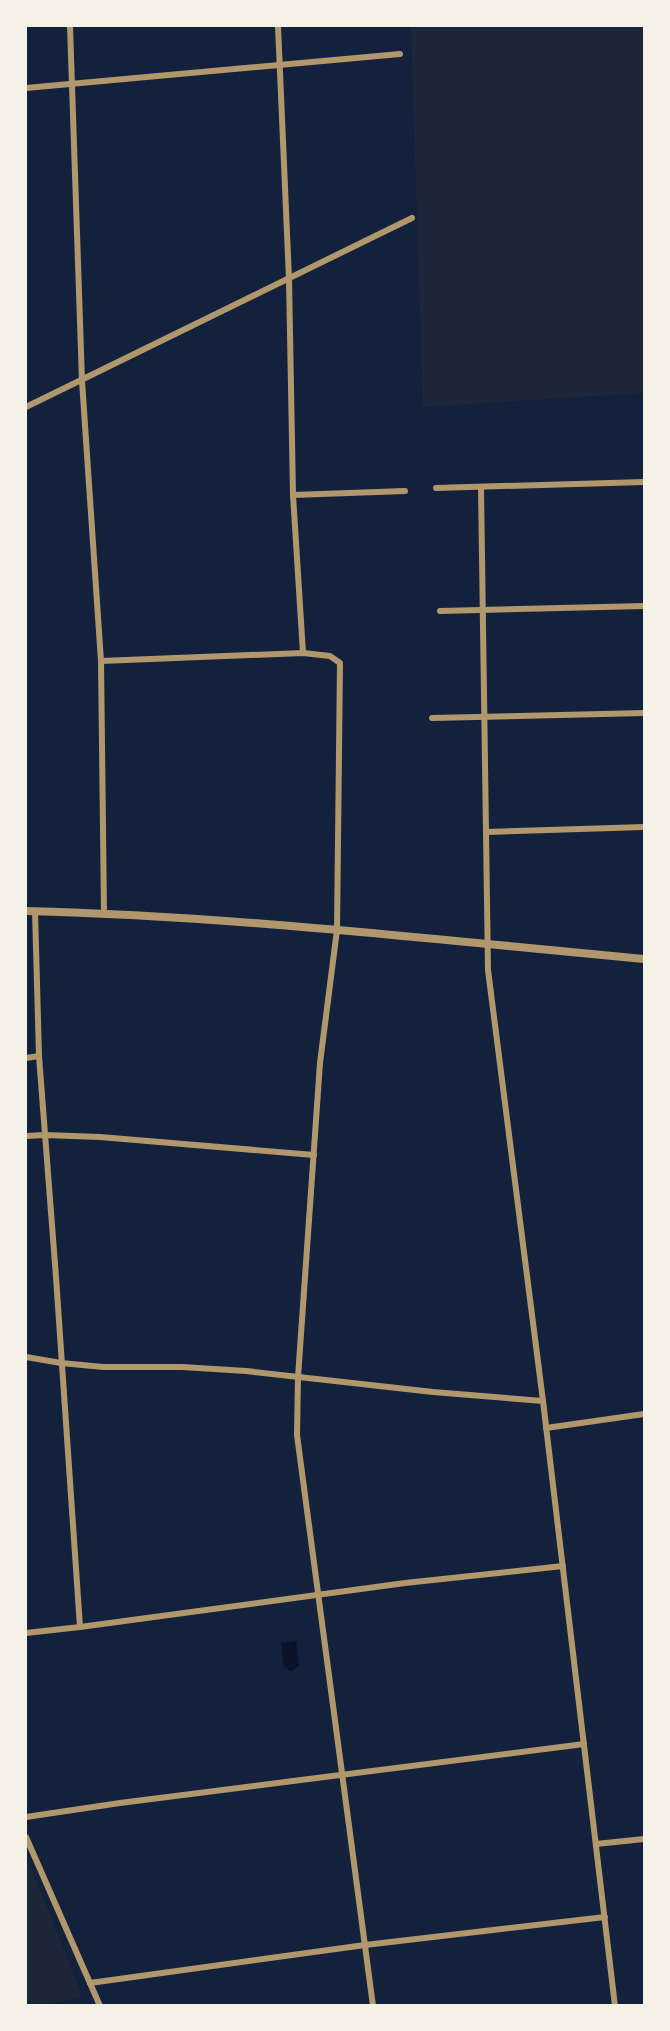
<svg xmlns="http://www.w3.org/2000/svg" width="670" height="2031" font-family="Cabin,sans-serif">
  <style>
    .green { fill: #1d2539 }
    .water { fill: #0b132b }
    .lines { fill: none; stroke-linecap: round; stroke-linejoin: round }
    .minor { stroke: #b1986c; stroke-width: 6 }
    .tertiary { stroke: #b1986c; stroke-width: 8 }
  </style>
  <rect width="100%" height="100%" fill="#14213d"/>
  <g class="green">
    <polygon points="411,26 644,26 644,393 423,407"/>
    <polygon points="26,1855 82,1996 46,2005 26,2005"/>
  </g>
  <polygon class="water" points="296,1641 299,1666 291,1671 284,1667 281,1643"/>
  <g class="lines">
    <g class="minor">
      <polyline points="70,26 82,381 101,661 104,913"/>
      <polyline points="278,26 289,279 293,495 303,653"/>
      <polyline points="26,88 400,54"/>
      <polyline points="26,407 412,218"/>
      <polyline points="436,488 644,482"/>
      <polyline points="481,488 488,970 543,1401 615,2006"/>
      <polyline points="293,495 405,491"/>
      <polyline points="440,611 644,606"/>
      <polyline points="101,661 303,653 330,656 340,663 337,930 320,1063 298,1377 297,1435 373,2006"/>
      <polyline points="432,718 644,713"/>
      <polyline points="486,832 644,827"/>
      <polyline points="35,911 39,1056 56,1277 80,1627"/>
      <polyline points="26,1058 39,1056"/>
      <polyline points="26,1136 45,1135 100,1137 314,1155"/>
      <polyline points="26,1357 61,1363 103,1367 182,1367 246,1371 433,1392 543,1401"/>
      <polyline points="546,1428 644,1414"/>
      <polyline points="26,1633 80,1627 405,1583 563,1566"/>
      <polyline points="26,1817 120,1803 584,1744"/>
      <polyline points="26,1837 100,2006"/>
      <polyline points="596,1844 644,1839"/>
      <polyline points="90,1983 365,1945 605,1917"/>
    </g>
    <path class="tertiary" d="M26,911C232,916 439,940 644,959"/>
  </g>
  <rect width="670" height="2031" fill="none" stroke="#f6f1e7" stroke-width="54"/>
</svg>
